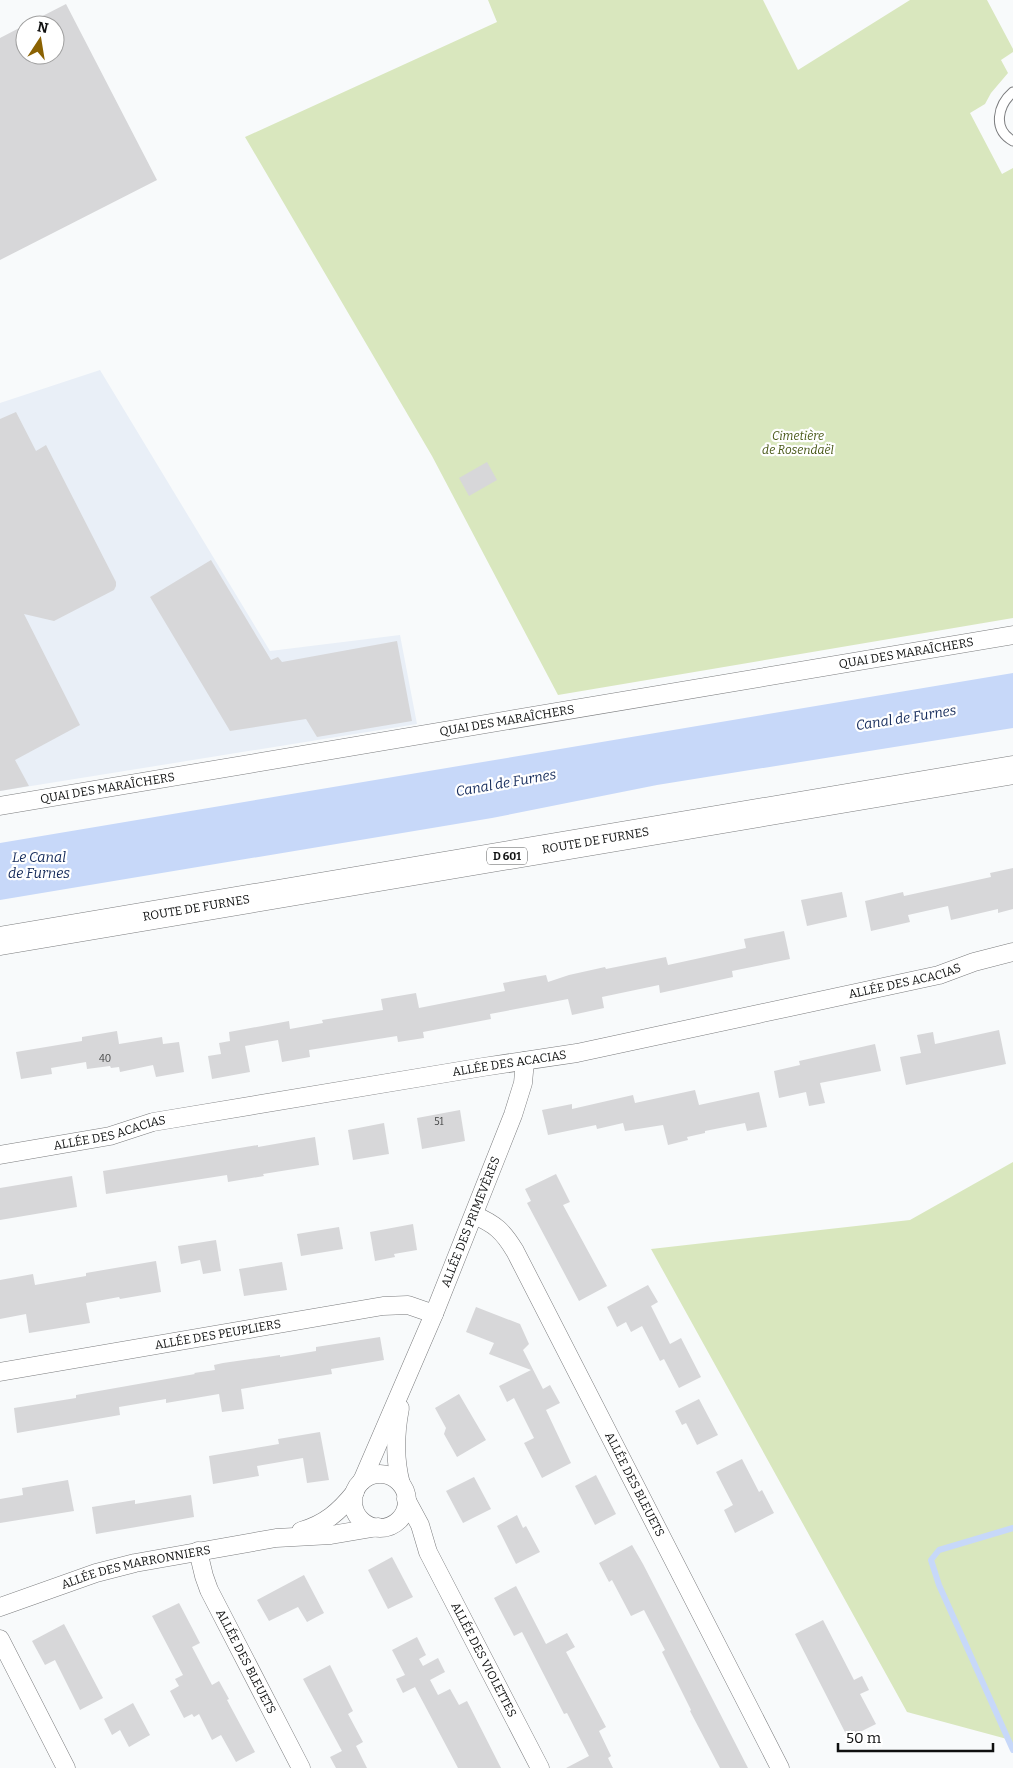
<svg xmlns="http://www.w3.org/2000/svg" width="1013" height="1768" font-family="Bitter,serif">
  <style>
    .built { fill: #e9eff7 }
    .green { fill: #d9e7be }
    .water { fill: #c7d8f9 }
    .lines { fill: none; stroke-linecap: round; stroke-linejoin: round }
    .stream { stroke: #c7d8f9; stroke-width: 6 }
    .building { fill: #d7d7d9 }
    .service-casing { stroke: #7b7c7e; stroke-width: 11 }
    .minor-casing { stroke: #7b7c7e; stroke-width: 19 }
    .primary-casing { stroke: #7b7c7e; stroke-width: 29 }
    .service { stroke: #fff; stroke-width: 9 }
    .minor { stroke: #fff; stroke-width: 18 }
    .primary { stroke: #fff; stroke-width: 28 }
    .labels { text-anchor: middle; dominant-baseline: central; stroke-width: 4.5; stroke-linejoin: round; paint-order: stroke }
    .number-label { font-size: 10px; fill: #414242 }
    .shield { fill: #fff; stroke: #575858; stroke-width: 1 }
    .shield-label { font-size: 11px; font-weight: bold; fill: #0f1010 }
    .park-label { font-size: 12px; font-style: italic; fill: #475716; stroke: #fff }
    .street-label { font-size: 12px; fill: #0f1010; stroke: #fff }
    .water-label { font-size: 14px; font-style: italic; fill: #152b5b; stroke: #fff }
  </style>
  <rect width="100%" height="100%" fill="#f8fafb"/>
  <polygon class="built" points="100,370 270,651 400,635 417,724 0,791 0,403"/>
  <g class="green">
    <polygon points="488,0 763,0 798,70 910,0 987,0 1013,49 1013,52 1001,60 1008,73 991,93 985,104 970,113 1002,174 1013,168 1013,618 558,695 432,456 245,137 497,22"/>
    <polygon points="1013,1162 1013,1751 1007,1739 907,1712 651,1249 910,1220"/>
  </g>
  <polygon class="water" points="1013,673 1013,728 657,785 492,818 0,900 0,843"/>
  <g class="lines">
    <polyline class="stream" points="1013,1528 939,1550 931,1560 939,1585 1013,1750"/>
  </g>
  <g class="building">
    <polygon points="66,4 157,180 0,260 0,38 25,25 25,55 55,55 55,25 25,25"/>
    <polygon points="16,412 36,451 46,445 116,582 116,586 114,590 54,621 24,614 80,725 15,760 29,786 0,791 0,419"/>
    <polygon points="487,462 497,480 469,496 459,478"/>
    <polygon points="211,560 271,660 278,657 282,662 397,641 412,721 317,737 306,719 230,731 150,597"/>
    <polygon points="1013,868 1013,909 998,913 998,909 951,920 948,906 908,915 910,922 871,931 865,901 903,892 904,896 991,877 990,873"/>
    <polygon points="842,892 847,917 807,926 801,900"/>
    <polygon points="784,931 790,959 732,971 733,977 660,993 659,985 602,997 604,1008 572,1015 568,999 490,1014 491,1019 423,1032 424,1038 398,1042 397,1036 309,1050 310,1057 282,1062 278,1040 245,1046 250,1072 212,1079 208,1056 221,1054 219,1043 230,1041 229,1032 289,1021 290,1029 323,1023 322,1020 383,1010 381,999 416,993 419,1008 505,991 503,983 546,975 548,982 569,975 605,967 606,969 666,957 668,965 746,948 744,939"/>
    <polygon points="999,1030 1006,1064 906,1085 900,1057 921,1053 917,1035 933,1032 935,1044"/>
    <polygon points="117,1031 119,1044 162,1037 163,1044 179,1042 184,1072 156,1077 153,1065 120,1072 119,1067 111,1068 110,1066 87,1069 86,1062 51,1068 52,1074 21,1079 16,1052 82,1041 82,1037"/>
    <polygon points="875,1044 881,1071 820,1083 825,1103 809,1106 806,1092 779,1098 774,1071 800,1065 799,1061"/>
    <polygon points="695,1090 699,1105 759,1092 767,1127 747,1131 745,1123 705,1131 705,1133 687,1137 688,1140 668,1145 663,1125 625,1131 623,1123 597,1129 596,1125 548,1135 542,1110 572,1104 572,1109 633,1095 635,1103"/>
    <polygon points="460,1110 465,1141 422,1149 417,1118"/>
    <polygon points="384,1123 389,1154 353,1160 348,1130"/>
    <polygon points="315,1137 319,1165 263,1174 264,1176 228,1182 227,1175 106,1194 103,1171 258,1145 258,1147"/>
    <polygon points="556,1174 570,1202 563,1205 607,1286 579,1301 527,1203 531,1201 525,1189"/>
    <polygon points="72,1176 77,1207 0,1220 0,1188"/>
    <polygon points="413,1224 417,1250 394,1254 395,1257 375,1261 370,1232"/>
    <polygon points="339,1227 343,1249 301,1256 297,1234"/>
    <polygon points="216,1240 221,1271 203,1274 200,1260 181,1264 178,1246"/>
    <polygon points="156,1261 161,1292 120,1299 119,1297 86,1303 90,1323 29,1333 26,1314 0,1319 0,1280 33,1274 35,1285 86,1276 86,1273"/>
    <polygon points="282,1262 287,1290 244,1296 239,1269"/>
    <polygon points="648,1285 658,1302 651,1306 670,1344 681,1338 701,1377 679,1388 664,1359 660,1361 642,1326 631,1332 626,1322 617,1327 607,1307"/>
    <polygon points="476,1307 520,1324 529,1344 523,1350 543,1389 550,1385 560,1403 546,1410 571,1463 542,1478 524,1443 534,1438 514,1398 507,1402 499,1386 531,1370 489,1354 494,1343 466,1332"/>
    <polygon points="380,1337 384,1360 331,1369 332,1374 241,1389 244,1409 222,1412 219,1394 166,1403 166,1399 119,1407 120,1415 17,1433 14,1408 76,1398 76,1395 195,1374 194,1373 215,1370 214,1365 223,1363 280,1355 280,1357 316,1351 316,1347"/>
    <polygon points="459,1394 486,1440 457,1457 444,1434 446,1428 435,1408"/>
    <polygon points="699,1399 718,1435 697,1445 686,1423 682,1425 675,1411"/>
    <polygon points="320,1432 329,1480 307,1483 303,1458 257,1466 259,1476 213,1484 209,1456 279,1444 278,1439"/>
    <polygon points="742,1459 759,1492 762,1490 774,1513 735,1533 724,1510 733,1505 716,1472"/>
    <polygon points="596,1475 616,1514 595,1525 575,1486"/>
    <polygon points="474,1477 491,1509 463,1523 446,1491"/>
    <polygon points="68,1480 74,1511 0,1523 0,1499 23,1495 22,1488"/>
    <polygon points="191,1495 194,1517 96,1534 92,1507 135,1500 135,1504"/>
    <polygon points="517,1515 523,1528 526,1526 540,1552 516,1564 497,1526"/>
    <polygon points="632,1545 643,1564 748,1768 720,1768 690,1711 691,1710 662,1652 665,1650 644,1610 631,1616 612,1580 609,1582 599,1563"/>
    <polygon points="392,1557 413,1597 388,1609 368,1570"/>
    <polygon points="304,1575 324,1613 307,1622 298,1607 269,1621 257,1600"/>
    <polygon points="516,1586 546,1644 567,1633 575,1647 566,1652 606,1727 599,1731 611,1756 608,1758 613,1768 566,1768 589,1756 567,1713 564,1714 522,1632 514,1636 494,1598"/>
    <polygon points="179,1603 200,1643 192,1647 212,1685 219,1681 229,1699 227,1700 255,1752 236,1762 221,1735 212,1740 199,1714 194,1717 192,1714 184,1718 170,1691 179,1686 175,1679 183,1675 152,1616"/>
    <polygon points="823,1620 854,1680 862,1676 869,1690 860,1694 876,1724 848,1738 795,1634"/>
    <polygon points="64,1624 103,1698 80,1710 55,1660 45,1665 32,1641"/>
    <polygon points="417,1637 426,1655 419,1659 423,1666 438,1658 445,1672 430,1680 438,1695 450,1689 459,1705 467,1701 501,1768 458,1768 415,1687 403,1693 396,1679 405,1675 392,1650"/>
    <polygon points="330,1665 353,1711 348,1714 363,1742 356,1746 367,1768 336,1768 330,1757 342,1751 303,1679"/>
    <polygon points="133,1703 150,1735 129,1747 120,1730 112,1735 104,1719"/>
  </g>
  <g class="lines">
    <defs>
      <path id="service" d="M1013,92C998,105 992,129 1013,141"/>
      <g id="minor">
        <path id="s1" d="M0,806L1013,635"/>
        <path id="s2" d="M0,1155L110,1136L153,1122L483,1067L577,1053L939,975L974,962L1013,952"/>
        <path id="s3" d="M474,1215C495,1224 503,1231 515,1251L780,1768"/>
        <path id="s4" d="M0,1372L383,1306L408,1305L434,1314"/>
        <path d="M400,1408C395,1434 394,1458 401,1484"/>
        <circle cx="380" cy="1501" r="27"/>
        <path id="s5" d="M362,1481L434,1314L513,1115L523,1083L525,1061"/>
        <path id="s6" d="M406,1499L420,1525L428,1552L540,1768"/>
        <path d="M301,1531C325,1524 339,1512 355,1492"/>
        <path id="s7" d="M198,1551L204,1576L209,1590L301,1768"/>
        <path id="s8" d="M0,1607L96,1573L135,1563L276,1538L331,1535L378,1527"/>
        <polyline points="0,1639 66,1768"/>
      </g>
      <g id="primary">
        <path id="s9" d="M0,941L1013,770"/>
      </g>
    </defs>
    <use href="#service" class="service-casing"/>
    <use href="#minor" class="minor-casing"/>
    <use href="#primary" class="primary-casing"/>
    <use href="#service" class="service"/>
    <use href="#minor" class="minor"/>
    <use href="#primary" class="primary"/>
  </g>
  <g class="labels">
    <g class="number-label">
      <text x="105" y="1059">40</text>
      <text x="439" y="1122">51</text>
    </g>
    <rect class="shield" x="487" y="847.5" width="40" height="17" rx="4"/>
    <g class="shield-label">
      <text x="507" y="856">D 601</text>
    </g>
    <g class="park-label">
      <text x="798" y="436">Cimetière<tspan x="798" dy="14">de Rosendaël</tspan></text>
    </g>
    <g class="street-label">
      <text stroke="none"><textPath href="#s1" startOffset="919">QUAI DES MARAÎCHERS</textPath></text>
      <text stroke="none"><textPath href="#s1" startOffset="514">QUAI DES MARAÎCHERS</textPath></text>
      <text stroke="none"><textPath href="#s1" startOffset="109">QUAI DES MARAÎCHERS</textPath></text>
      <text stroke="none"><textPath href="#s9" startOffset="604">ROUTE DE FURNES</textPath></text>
      <text stroke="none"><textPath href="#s9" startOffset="199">ROUTE DE FURNES</textPath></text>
      <text stroke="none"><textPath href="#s2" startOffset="922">ALLÉE DES ACACIAS</textPath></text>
      <text stroke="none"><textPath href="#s2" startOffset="518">ALLÉE DES ACACIAS</textPath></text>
      <text stroke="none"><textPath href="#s2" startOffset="112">ALLÉE DES ACACIAS</textPath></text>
      <text stroke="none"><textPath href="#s5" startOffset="281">ALLÉE DES PRIMEVÈRES</textPath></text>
      <text stroke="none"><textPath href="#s4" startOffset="221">ALLÉE DES PEUPLIERS</textPath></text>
      <text stroke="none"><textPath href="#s3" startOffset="318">ALLÉE DES BLEUETS</textPath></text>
      <text stroke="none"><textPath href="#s8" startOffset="142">ALLÉE DES MARRONNIERS</textPath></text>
      <text stroke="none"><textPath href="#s6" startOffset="179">ALLÉE DES VIOLETTES</textPath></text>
      <text stroke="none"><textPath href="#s7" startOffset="121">ALLÉE DES BLEUETS</textPath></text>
    </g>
    <g class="water-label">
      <text transform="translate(906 718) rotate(-9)">Canal de Furnes</text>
      <text transform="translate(506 783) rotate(-10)">Canal de Furnes</text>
      <text x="39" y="857">Le Canal<tspan x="39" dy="16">de Furnes</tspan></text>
    </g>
  </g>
  <g transform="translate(40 40) rotate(12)"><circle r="24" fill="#ffffff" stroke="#9f9f9f"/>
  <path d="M0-4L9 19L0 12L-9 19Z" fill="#8b6202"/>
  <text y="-8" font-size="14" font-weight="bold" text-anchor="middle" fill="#0f1010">N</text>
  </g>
  <path d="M838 1743v8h155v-8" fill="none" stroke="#0f1010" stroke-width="2.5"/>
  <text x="846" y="1743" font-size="15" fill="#0f1010" stroke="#ffffff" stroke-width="4" paint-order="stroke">50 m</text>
</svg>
